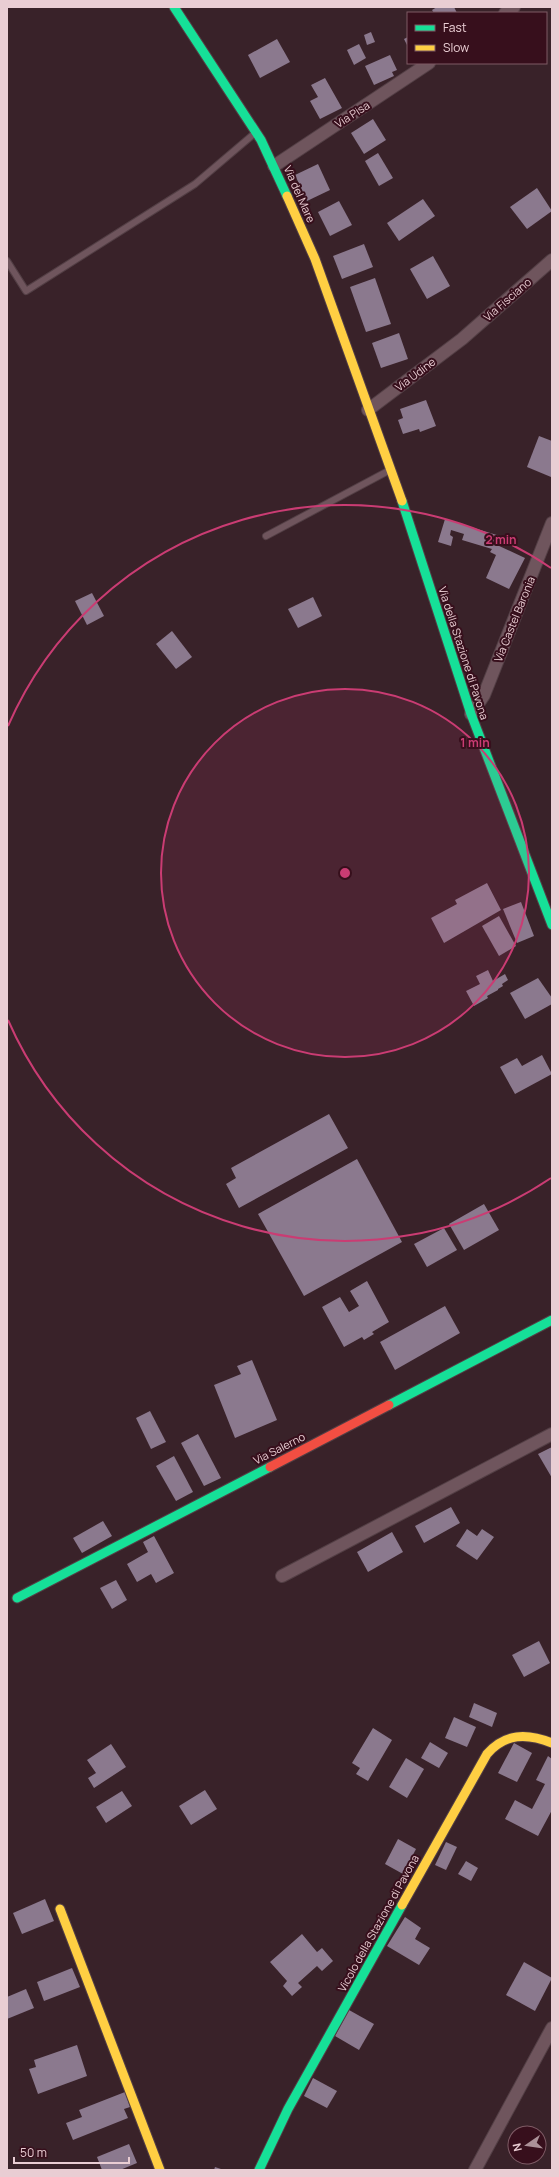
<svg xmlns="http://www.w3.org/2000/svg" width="559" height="2177" font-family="Manrope,sans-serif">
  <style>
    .building { fill: #8b798e }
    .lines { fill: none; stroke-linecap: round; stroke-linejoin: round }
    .lane-casing { stroke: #533f45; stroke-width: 8 }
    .street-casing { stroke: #533f45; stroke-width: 14 }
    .fast-casing { stroke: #533f45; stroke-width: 11 }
    .slow-casing { stroke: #533f45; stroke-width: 11 }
    .jam-casing { stroke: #533f45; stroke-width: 11 }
    .lane { stroke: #6f555d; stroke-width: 6 }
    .street { stroke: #6f555d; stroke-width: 12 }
    .fast { stroke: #16e098; stroke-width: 9 }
    .slow { stroke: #ffcf43; stroke-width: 9 }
    .jam { stroke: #f24e42; stroke-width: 9 }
    .ring { fill: none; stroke: #ca3c73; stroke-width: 2 }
    .labels { text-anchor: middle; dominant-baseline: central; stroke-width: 4; stroke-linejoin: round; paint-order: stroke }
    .street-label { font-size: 11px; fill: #e9cdd3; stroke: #370f1c }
    .centre { fill: #ca3c73; stroke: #370f1c; stroke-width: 2 }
    .ring-label { font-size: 12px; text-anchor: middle; font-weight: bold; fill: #ca3c73; stroke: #370f1c; stroke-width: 4; stroke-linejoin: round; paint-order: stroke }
  </style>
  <rect width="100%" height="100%" fill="#392229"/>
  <g class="building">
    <polygon points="437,7 454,7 457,13 434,13 432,10"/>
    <polygon points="371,32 375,42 367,45 364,35"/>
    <polygon points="408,37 408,47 404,39"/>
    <polygon points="277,39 290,62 260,78 248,55"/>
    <polygon points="359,44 366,58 354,65 347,50"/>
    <polygon points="390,55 397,70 392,72 394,76 374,85 365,66"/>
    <polygon points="325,78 342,108 320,119 310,101 318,97 311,85"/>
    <polygon points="373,119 386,140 364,154 351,133"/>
    <polygon points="378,153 393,178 379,186 365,161"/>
    <polygon points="318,164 330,190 307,201 295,175"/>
    <polygon points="537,188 552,211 527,229 510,207"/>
    <polygon points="423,199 435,216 399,241 387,223"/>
    <polygon points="339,201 352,225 330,236 318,212"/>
    <polygon points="364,244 373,267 342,279 333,256"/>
    <polygon points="433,256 450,286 427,299 410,269"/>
    <polygon points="375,278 391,324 366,332 350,287"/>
    <polygon points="399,333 408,359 381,368 372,343"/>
    <polygon points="426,400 436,426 420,432 419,429 403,434 398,420 403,418 400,409"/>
    <polygon points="539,436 552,441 551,477 527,467"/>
    <polygon points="445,519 500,536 497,545 525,558 509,589 486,578 496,555 490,552 492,549 462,540 464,534 451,530 450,535 453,537 451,546 438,542"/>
    <polygon points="92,593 104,616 87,625 75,601"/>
    <polygon points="313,597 322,616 298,628 288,609"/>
    <polygon points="172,631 192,657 176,669 156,644"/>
    <polygon points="487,883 501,910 444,943 431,918 457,904 455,900"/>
    <polygon points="521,902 534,936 517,943 503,909"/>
    <polygon points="499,916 516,946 499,956 482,926"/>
    <polygon points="488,970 493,981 505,974 508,980 502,984 503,986 498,989 498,990 487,996 488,998 474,1006 466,991 480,984 476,976"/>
    <polygon points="538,978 552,998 552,1004 525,1019 510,993"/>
    <polygon points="542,1055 552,1074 515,1094 500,1067 517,1058 522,1066"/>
    <polygon points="329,1114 348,1148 239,1208 226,1184 236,1178 231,1168"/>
    <polygon points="357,1159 402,1242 304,1296 258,1214"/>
    <polygon points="484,1204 499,1230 464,1250 449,1224"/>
    <polygon points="444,1228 457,1250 427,1267 414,1244"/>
    <polygon points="367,1281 389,1322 372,1332 374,1334 364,1340 362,1337 344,1347 322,1307 340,1297 349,1312 359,1306 350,1291"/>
    <polygon points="445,1306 460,1333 395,1370 380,1342"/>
    <polygon points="252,1360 277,1420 235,1438 214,1385 241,1374 237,1366"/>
    <polygon points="150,1411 166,1442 151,1449 136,1418"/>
    <polygon points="198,1434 221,1478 204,1486 181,1443"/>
    <polygon points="552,1447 552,1478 538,1454"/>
    <polygon points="174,1456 193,1492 176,1501 156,1466"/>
    <polygon points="451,1507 460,1523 424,1543 415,1526"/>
    <polygon points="103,1521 112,1536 82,1553 73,1538"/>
    <polygon points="467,1529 477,1536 482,1529 494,1537 477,1560 456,1546"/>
    <polygon points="392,1532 403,1552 368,1572 357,1552"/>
    <polygon points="154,1536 174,1573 156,1583 151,1574 137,1582 127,1564 148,1552 143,1542"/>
    <polygon points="116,1580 127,1600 112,1609 100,1588"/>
    <polygon points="539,1641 550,1663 524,1677 512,1655"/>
    <polygon points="474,1703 497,1713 492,1727 469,1717"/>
    <polygon points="454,1717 476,1727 467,1747 445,1738"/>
    <polygon points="373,1728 392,1740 368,1781 356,1774 360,1768 352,1763"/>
    <polygon points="430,1742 448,1753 439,1768 421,1758"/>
    <polygon points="514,1743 532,1753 517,1782 498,1773"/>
    <polygon points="111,1744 126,1767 94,1788 88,1778 96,1773 87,1760"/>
    <polygon points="548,1756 552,1759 552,1810 538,1836 505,1819 515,1800 532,1809 545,1784 536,1780"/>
    <polygon points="406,1758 424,1769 407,1798 389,1787"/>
    <polygon points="205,1790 217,1809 191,1825 179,1806"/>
    <polygon points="122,1791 132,1806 106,1823 96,1807"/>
    <polygon points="398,1839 416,1849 403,1874 385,1864"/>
    <polygon points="446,1842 457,1847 446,1870 435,1865"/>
    <polygon points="466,1861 478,1868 471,1881 458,1874"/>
    <polygon points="45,1899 54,1921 22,1934 13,1913"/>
    <polygon points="405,1917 421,1928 415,1939 430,1948 419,1965 387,1946"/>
    <polygon points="302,1934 317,1952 322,1948 333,1961 322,1971 317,1966 298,1983 302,1987 292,1996 283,1986 287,1981 270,1962"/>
    <polygon points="524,1962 552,1978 535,2011 506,1995"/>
    <polygon points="72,1968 80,1987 44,2001 37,1982"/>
    <polygon points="26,1989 34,2008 7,2019 7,1997"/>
    <polygon points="349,2010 374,2024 359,2050 335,2036"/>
    <polygon points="77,2045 87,2076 38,2094 29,2069 36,2067 34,2060"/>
    <polygon points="313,2078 337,2091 327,2108 304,2096"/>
    <polygon points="125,2092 130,2107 124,2109 128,2118 73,2140 66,2123 82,2117 79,2110"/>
    <polygon points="129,2144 137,2163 120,2170 102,2170 97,2157"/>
    <polygon points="215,2167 224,2170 214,2170"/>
  </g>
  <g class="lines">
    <defs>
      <g id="lane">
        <polyline points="7,261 26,291 195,184 255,133"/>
        <polyline points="266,536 390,470"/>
      </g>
      <g id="street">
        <polyline points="505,13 514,7"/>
        <polyline points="274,166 429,63"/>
        <polyline points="368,410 462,339 552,260"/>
        <polyline points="471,714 484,695 552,523"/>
        <polyline points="282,1576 552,1434"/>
        <polyline points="475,2170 552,2028"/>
      </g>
      <g id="fast">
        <polyline points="174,7 261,140 287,196"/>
        <polyline points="402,501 471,714 552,925"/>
        <polyline points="389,1405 552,1320"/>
        <polyline points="17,1598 270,1467"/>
        <polyline points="259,2170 288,2109 402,1905"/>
      </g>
      <g id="slow">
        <polyline points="287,196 315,259 402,501"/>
        <path d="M402,1905L487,1754C505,1733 527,1733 552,1743"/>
        <polyline points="60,1909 160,2170"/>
      </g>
      <polyline id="jam" points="270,1467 389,1405"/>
    </defs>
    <use href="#lane" class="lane-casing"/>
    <use href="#street" class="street-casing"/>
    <use href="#fast" class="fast-casing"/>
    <use href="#slow" class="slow-casing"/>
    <use href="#jam" class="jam-casing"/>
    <use href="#lane" class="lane"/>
    <use href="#street" class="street"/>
    <use href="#fast" class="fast"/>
    <use href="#slow" class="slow"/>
    <use href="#jam" class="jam"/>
  </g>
  <circle cx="345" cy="873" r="184" fill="#ca3c73" fill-opacity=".12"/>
  <g class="ring">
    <circle cx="345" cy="873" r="184"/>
    <path d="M551 1178A368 368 0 0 1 8 1020M8 726A368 368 0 0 1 551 568"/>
  </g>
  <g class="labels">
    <g class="street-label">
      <text transform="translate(352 114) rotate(-33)">Via Pisa</text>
      <text transform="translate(300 194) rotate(66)">Via del Mare</text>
      <text transform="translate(507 299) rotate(-41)">Via Fisciano</text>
      <text transform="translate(415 374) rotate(-37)">Via Udine</text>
      <text transform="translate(514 619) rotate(-68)">Via Castel Baronia</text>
      <text transform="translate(464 653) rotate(72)">Via della Stazione di Pavona</text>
      <text transform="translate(279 1448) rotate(-27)">Via Salerno</text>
      <text transform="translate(378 1923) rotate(-61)">Vicolo della Stazione di Pavona</text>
    </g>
  </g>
  <circle cx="345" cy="873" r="6" class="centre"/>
  <g class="ring-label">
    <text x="501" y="544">2 min</text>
    <text x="475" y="747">1 min</text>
  </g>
  <rect width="559" height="2177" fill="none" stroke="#e9cdd3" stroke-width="16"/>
  <rect x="407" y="12" width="140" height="52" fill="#370f1c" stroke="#7e5b65"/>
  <rect x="415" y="25" width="20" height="6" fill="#16e098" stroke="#7e5b65"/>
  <text x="443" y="32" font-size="12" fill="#e9cdd3">Fast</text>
  <rect x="415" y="45" width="20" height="6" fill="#ffcf43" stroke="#7e5b65"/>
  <text x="443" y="52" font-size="12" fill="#e9cdd3">Slow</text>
  <g transform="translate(527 2145) rotate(257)"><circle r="19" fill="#370f1c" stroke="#7e5b65"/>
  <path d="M0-3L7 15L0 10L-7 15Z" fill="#ab9198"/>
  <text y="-6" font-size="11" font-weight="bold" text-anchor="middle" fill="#e9cdd3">N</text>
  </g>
  <path d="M14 2157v6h115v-6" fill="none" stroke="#e9cdd3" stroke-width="2"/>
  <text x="20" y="2157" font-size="12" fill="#e9cdd3" stroke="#370f1c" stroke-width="3" paint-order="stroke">50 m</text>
</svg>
